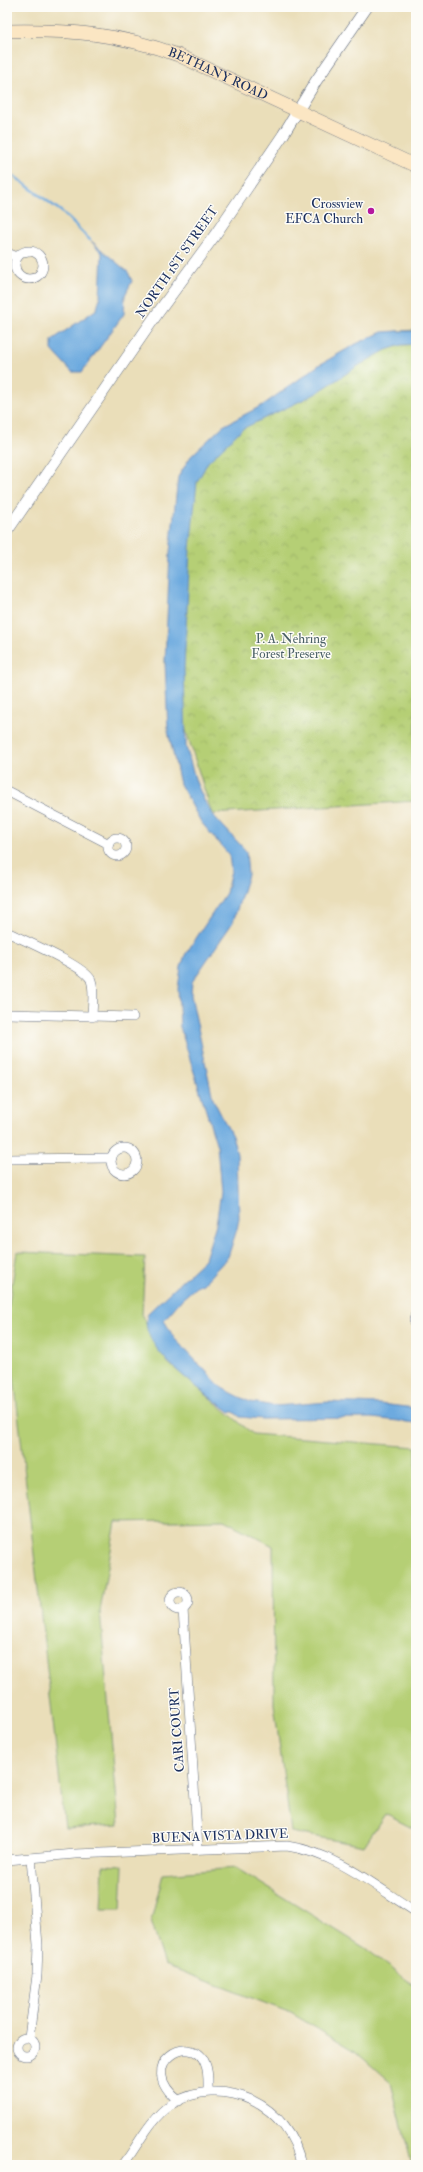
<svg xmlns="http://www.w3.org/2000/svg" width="423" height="2172" font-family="'IM FELL Double Pica',serif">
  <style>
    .grass { fill: #b5cf75; stroke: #687f6a }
    .park { fill: url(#park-crowns); stroke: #687f6a }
    .water { fill: #6daadf; stroke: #446c9e }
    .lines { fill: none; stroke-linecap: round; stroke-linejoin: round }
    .stream { stroke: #6daadf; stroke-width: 2.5 }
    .minor-casing { stroke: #636c7e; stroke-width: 10 }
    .tertiary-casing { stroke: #636c7e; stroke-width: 12 }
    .secondary-casing { stroke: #636c7e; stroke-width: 14 }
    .minor { stroke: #fff; stroke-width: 9 }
    .tertiary { stroke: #fff; stroke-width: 11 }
    .secondary { stroke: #fbe6c3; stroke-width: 13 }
    .poi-dot { fill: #b5179e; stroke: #fdfcf7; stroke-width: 1.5 }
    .labels { text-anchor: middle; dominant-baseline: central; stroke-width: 3; stroke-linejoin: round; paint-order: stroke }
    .street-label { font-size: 13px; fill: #1b2f5e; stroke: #fdfcf7 }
    .poi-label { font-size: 13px; fill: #1b2f5e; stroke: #fdfcf7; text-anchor: end }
    .park-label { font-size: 13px; fill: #495f65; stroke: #fdfcf7 }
  </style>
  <defs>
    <pattern id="park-crowns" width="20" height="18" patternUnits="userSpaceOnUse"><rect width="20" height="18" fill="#b5cf75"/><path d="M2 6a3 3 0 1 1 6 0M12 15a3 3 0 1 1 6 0" fill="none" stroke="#9bb268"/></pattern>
  </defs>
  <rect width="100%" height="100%" fill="#fdfcf7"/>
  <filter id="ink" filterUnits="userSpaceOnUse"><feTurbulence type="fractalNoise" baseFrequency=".025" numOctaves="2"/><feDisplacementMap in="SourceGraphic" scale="8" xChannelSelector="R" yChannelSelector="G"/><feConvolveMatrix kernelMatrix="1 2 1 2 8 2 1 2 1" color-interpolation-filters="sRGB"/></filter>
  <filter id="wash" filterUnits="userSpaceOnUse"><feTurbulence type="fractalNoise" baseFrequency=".012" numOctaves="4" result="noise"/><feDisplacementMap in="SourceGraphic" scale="16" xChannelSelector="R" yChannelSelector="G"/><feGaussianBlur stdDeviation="0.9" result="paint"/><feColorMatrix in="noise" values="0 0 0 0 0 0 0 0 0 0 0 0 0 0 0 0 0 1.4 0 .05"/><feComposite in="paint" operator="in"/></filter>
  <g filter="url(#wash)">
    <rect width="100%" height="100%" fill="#eadeb9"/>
    <g class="grass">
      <polygon points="17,1252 145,1257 142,1316 168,1363 253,1434 416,1447 416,1830 385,1814 364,1846 291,1832 274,1704 273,1546 224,1520 116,1522 100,1611 119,1825 65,1828 7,1316"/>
      <polygon points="103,1865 123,1866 121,1910 101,1910"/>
      <polygon points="236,1868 365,1948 416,1987 416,2165 412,2165 391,2083 356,2052 291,2013 165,1965 151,1921 163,1874"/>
    </g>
    <polygon class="park" points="416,330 416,801 212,814 165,663 173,527 191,456 344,351 397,331"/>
    <g class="water">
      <polygon points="90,240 128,272 132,281 125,295 124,314 82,372 72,372 52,350 52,340 97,309 100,297 102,253"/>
      <path d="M397,331H416V344L401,345L386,350L361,364L315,394L242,429L208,462L197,482L190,549L184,668L186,747L196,782L204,800L212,814L246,851L248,875L233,922L192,982L191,995L213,1099L232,1136L237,1154L239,1218L237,1229L228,1257L203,1284L196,1287L182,1299L164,1320L174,1338L222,1388L250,1402L275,1406L328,1402L380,1404L416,1408V1423L372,1418L262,1419L240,1417L234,1412H230C206,1393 134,1347 148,1313L205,1259L216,1224L221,1192L217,1146L180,1027L178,988L181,967L185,955L226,893L231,871L229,855L201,822L180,784L168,731L165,663L170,552L178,477L191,456L223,426L263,405L319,365L356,344L382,332Z"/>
    </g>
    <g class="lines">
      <polyline class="stream" points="14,176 62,212 90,240"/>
    </g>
  </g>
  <g filter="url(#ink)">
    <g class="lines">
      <defs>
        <g id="minor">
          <circle cx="29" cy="265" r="14"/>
          <polyline points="7,253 17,257"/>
          <polyline points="7,791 109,844"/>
          <circle cx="117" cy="847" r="9"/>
          <path d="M7,932C23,940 85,966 91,980C95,991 92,1006 92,1017"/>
          <polyline points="7,1014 133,1017"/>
          <circle cx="124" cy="1161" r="13"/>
          <polyline points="7,1159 112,1158"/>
          <polyline points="416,1312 414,1320 416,1326"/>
          <circle cx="179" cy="1601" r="9"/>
          <polyline points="183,1609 198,1849"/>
          <path d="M7,1860L75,1854L287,1846C336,1853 375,1886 416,1912"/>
          <polyline points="29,2038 37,1975 38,1945 31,1858"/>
          <circle cx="26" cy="2047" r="9"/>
          <path d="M179,2101C132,2063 193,2031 205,2063C209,2072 208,2082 208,2091"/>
          <path d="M123,2165C138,2145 150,2119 170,2105C223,2072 291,2105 301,2165"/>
        </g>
        <polyline id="tertiary" points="7,531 157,314 215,235 283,135 316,81 367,7"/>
        <g id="secondary">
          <path id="s1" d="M7,31C70,30 118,33 178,55L416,166"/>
        </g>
      </defs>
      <use href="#minor" class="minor-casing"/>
      <use href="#tertiary" class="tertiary-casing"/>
      <use href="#secondary" class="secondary-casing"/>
      <use href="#minor" class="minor"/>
      <use href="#tertiary" class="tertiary"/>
      <use href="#secondary" class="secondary"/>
    </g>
  </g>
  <circle class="poi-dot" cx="371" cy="211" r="4"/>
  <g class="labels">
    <g class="street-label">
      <text stroke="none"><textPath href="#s1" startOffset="218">BETHANY ROAD</textPath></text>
      <text transform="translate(177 262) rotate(-55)">NORTH 1ST STREET</text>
      <text transform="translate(177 1730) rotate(-94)">CARI COURT</text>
      <text transform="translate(220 1836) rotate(-2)">BUENA VISTA DRIVE</text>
    </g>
    <g class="poi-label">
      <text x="363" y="204">Crossview<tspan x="363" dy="15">EFCA Church</tspan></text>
    </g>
    <g class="park-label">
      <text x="291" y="639">P. A. Nehring<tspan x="291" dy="15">Forest Preserve</tspan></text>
    </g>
  </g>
  <rect width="423" height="2172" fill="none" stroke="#fdfcf7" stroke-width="24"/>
</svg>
